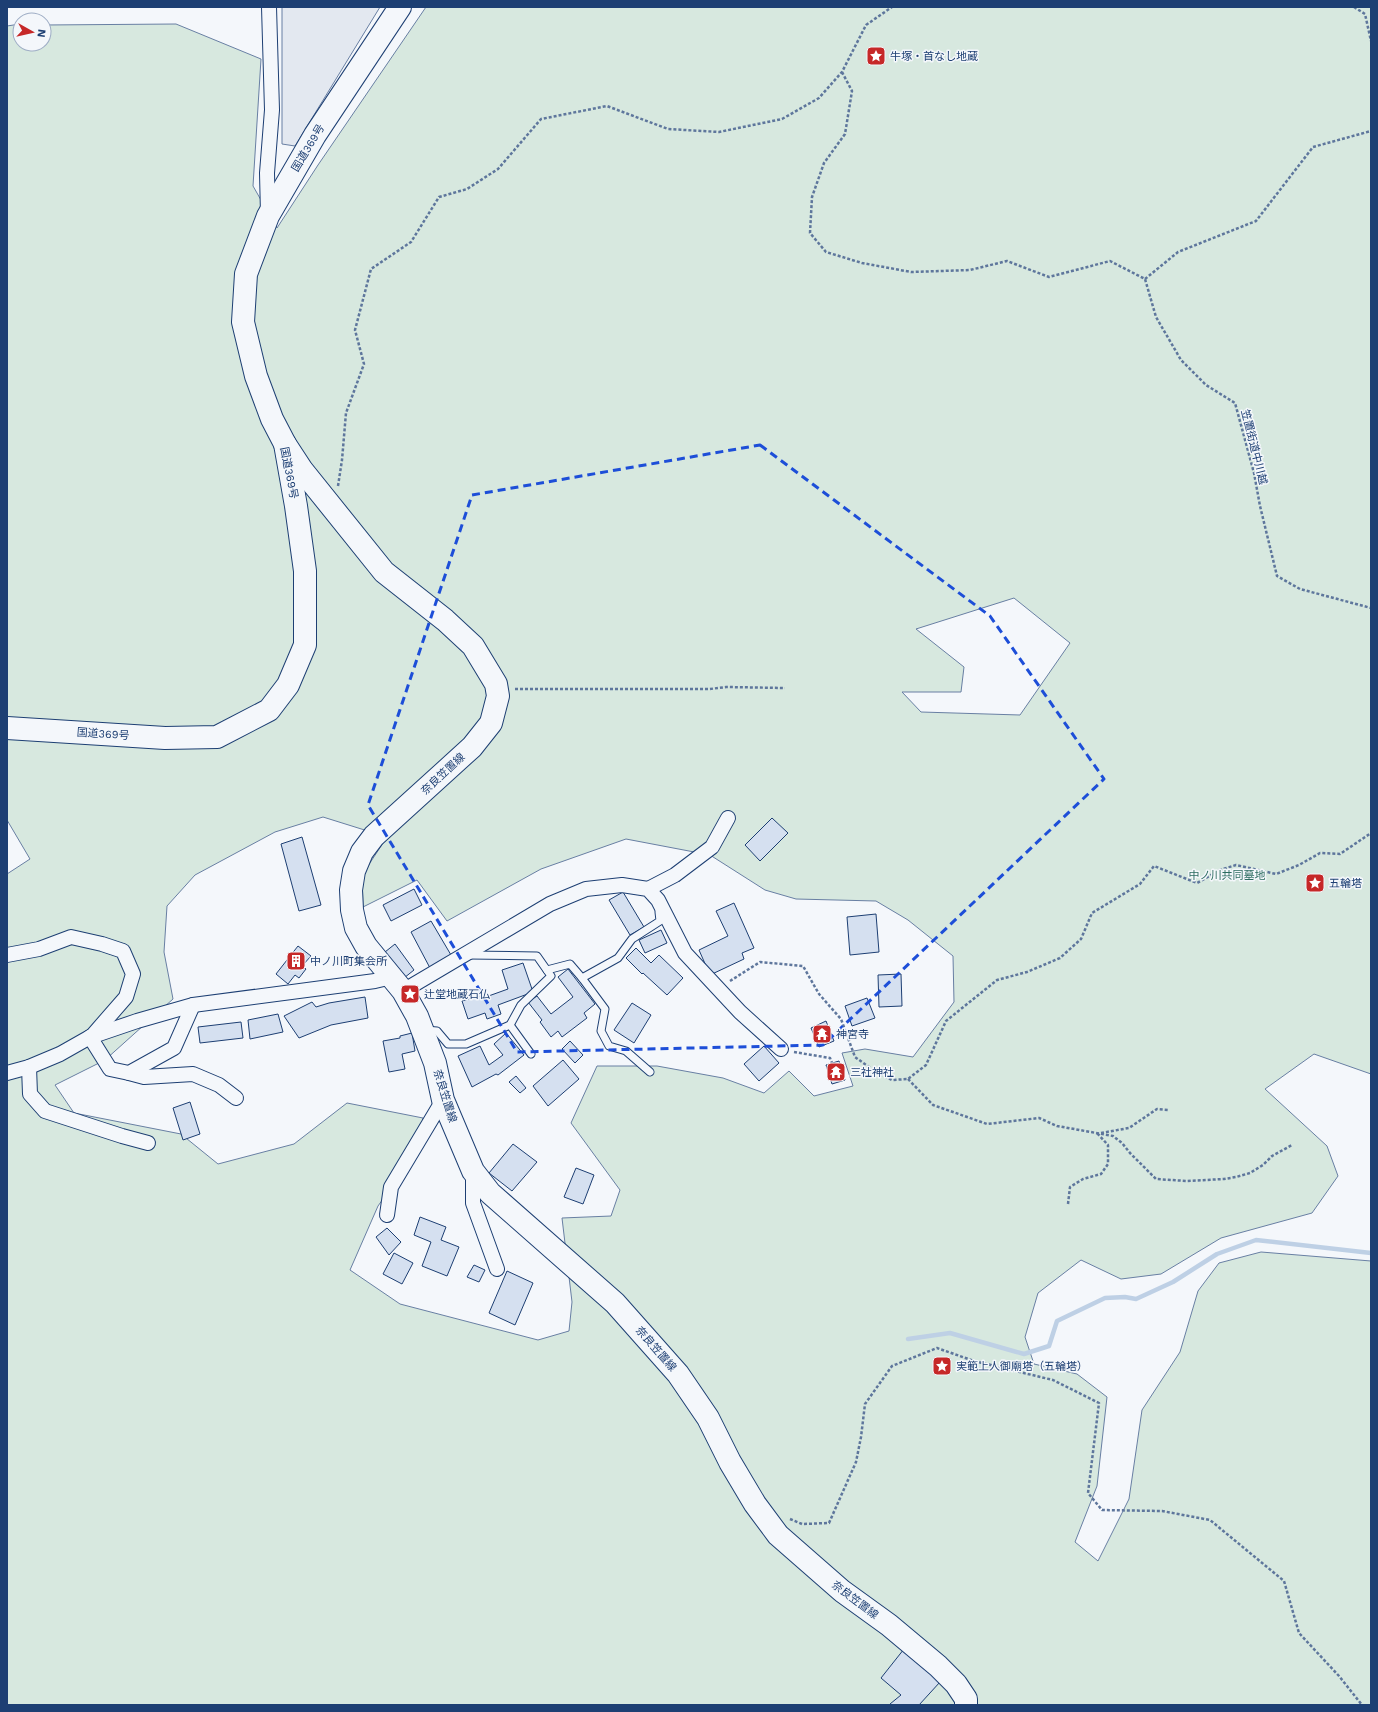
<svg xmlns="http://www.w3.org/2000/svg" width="1378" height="1712" font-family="'Work Sans','Noto Sans JP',sans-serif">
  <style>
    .green { fill: #d7e8df; stroke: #687fa3; fill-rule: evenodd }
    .parking { fill: #e3e8f0; stroke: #687fa3 }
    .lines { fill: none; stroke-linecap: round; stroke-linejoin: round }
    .stream { stroke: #bed0e5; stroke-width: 4.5 }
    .building { fill: #d5e0f0; stroke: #1d3f73 }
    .lane-casing { stroke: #1d3f73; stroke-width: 9 }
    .street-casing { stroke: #1d3f73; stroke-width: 16 }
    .primary-casing { stroke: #1d3f73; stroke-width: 24 }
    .highway-casing { stroke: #1d3f73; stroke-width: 24 }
    .path { stroke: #5e769c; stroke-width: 2.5; stroke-dasharray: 3 2; stroke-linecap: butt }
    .lane { stroke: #f4f7fb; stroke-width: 7 }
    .street { stroke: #f4f7fb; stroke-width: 14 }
    .primary { stroke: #f4f7fb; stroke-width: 22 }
    .highway { stroke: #f4f7fb; stroke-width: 22 }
    .marked { fill: none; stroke: #1d4ed8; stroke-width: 3; stroke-dasharray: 8 5; stroke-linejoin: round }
    .labels { text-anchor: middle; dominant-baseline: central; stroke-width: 3; stroke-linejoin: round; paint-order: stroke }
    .poi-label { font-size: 11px; fill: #1d3f73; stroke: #f4f7fb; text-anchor: start }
    .street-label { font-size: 11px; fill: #1d3f73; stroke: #f4f7fb }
    .park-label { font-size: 11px; fill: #2c6c60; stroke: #f4f7fb }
  </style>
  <rect width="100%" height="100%" fill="#f4f7fb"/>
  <path class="green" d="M426,7H1371V1074L1314,1054L1265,1089L1327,1146L1338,1176L1312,1213L1221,1238L1161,1274L1121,1279L1081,1260L1038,1293L1025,1337L1034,1364L1077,1374L1107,1397L1097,1486L1075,1542L1098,1561L1129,1499L1142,1410L1180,1352L1198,1291L1219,1263L1261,1252L1371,1261V1705H7V874L30,859L7,820V26L20,24V44H44V25L176,24L261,59L253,186L277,228L318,165ZM1014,598L1070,643L1020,715L921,712L902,692H961L964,667L916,629ZM323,817L387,837L362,875L363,907L417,880L447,921L541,869L626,839L710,855L765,890L796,899L876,901L908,920L953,956L954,1002L913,1057L865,1049L842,1053L853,1086L814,1096L789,1071L764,1093L723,1078L657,1066H597L571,1123L620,1190L611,1216L562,1218L572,1302L569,1331L538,1340L400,1304L350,1270L378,1206L417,1151L423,1118L347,1103L294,1144L218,1164L181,1134L74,1113L55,1085L105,1060L173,999L164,952L167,906L195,875L275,832Z"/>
  <polygon class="parking" points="282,7 380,7 295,146 282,144"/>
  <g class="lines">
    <polyline class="stream" points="908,1339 950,1333 1024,1354 1049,1346 1057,1321 1105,1298 1125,1297 1136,1299 1173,1282 1217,1254 1256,1240 1371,1253"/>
  </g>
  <g class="building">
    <polygon points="772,818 788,833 760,861 745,845"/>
    <polygon points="302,837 321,905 299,911 281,844"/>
    <polygon points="414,889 422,905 391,921 383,905"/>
    <polygon points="623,892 644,927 630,935 609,900"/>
    <polygon points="734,903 754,948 742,953 744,959 710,975 699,950 728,936 716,911"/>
    <polygon points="876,914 879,952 850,955 847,917"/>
    <polygon points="431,921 451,955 430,968 411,932"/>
    <polygon points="661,930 667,943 645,953 639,940"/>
    <polygon points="395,944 414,970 404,978 385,952"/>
    <polygon points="298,946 311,956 302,966 306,969 299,978 295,975 288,984 276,974"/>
    <polygon points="636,948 651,963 659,955 683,978 667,995 643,973 642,974 626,958"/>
    <polygon points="523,963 533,992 498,1005 501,1014 487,1019 485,1013 468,1019 462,1001 482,995 483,998 508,989 502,970"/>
    <polygon points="568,969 595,1004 584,1013 587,1018 562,1037 558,1031 551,1037 540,1022 542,1020 528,1002 537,996 551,1014 573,997 558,977"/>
    <polygon points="901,974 902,1006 879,1007 878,975"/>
    <polygon points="365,997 368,1018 331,1025 299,1038 284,1016 312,1002 316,1007 329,1003"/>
    <polygon points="867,998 875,1018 852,1026 845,1006"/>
    <polygon points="632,1003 651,1015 634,1043 614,1030"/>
    <polygon points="278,1014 283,1032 250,1039 248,1020"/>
    <polygon points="826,1021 834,1041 819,1047 811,1028"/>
    <polygon points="241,1022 243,1038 200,1043 198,1027"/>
    <polygon points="412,1033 415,1051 402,1054 405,1069 389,1072 383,1041 400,1038 400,1036"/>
    <polygon points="506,1033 524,1055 498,1075 496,1074 472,1087 458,1056 480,1046 489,1065 503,1055 494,1044"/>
    <polygon points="570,1041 583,1055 575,1063 562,1049"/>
    <polygon points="764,1046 779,1063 759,1081 744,1064"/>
    <polygon points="563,1060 579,1079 548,1106 533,1086"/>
    <polygon points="839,1061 845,1080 832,1084 826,1065"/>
    <polygon points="516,1076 526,1088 520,1093 509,1082"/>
    <polygon points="190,1102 200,1134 183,1140 173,1108"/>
    <polygon points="513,1144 537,1162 512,1191 489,1173"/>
    <polygon points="576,1168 594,1175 583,1204 564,1197"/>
    <polygon points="420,1217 446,1227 441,1240 459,1247 447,1276 422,1266 431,1242 414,1235"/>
    <polygon points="387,1228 401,1242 389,1255 376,1237"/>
    <polygon points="394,1253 413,1263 402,1284 383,1274"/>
    <polygon points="474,1265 485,1270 479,1282 467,1277"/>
    <polygon points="507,1271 533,1283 515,1325 489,1313"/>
    <polygon points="904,1649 940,1682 919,1705 891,1705 890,1704 901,1695 881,1678"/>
  </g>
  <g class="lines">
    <defs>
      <g id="lane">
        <polyline points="547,970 570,964 582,978 605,1009 601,1031 609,1046 626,1051 650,1072"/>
        <polyline points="582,978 618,958 632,939 660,921 659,912"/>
        <polyline points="510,1025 531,1054"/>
        <polyline points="425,1030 437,1031 448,1044 466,1044 510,1025 521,1005 551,976 537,956 468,955"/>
      </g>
      <g id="street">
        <polyline points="268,214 267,173 272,110 269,7"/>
        <polyline points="648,889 675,875 712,847 728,818"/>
        <polyline points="7,955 39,949 71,937 102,944 123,951 133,974 126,997 92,1036"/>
        <polyline points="403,991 550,904 586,889 622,885 648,889 658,900 685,953 740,1012 781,1049"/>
        <polyline points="90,1037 110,1069 129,1073 174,1048 193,1005"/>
        <polyline points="29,1067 30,1094 45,1111 122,1136 148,1143"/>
        <polyline points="7,1073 29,1067 60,1054 90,1037 137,1021 193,1005 375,981 392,977"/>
        <polyline points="129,1073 144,1077 193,1074 219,1085 236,1098"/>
        <polyline points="473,1171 473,1203 497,1269"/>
        <polyline points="387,1215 391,1187 443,1100"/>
      </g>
      <polyline id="primary" points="285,444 302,470 384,572 445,620 473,646 496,684 498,696 491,723 472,747 374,836 362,852 354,871 351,890 352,910 356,928 366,946 403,991 417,1016 435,1063 443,1100 473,1171 490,1193 615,1303 678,1374 708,1418 730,1462 755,1504 778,1535 842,1591 889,1625 938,1666 956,1684 966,1699 966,1705"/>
      <polyline id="highway" points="7,728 165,738 217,737 269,710 288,685 305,645 305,571 296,506 285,444 272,419 256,376 243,322 246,274 268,216 315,135 400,7"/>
    </defs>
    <use href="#lane" class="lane-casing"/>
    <use href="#street" class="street-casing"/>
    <use href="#primary" class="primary-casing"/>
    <use href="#highway" class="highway-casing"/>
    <g class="path">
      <polyline points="1354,7 1365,14 1371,41"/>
      <polyline points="842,72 852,91 845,134 824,163 812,197 810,233 826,252 862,263 911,272 970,270 1007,261 1049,277 1110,261 1145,279 1156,317 1181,360 1206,385 1235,403 1254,473 1260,506 1277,576 1300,589 1371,608"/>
      <polyline points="1145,279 1178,252 1256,221 1313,147 1371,131"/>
      <polyline points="338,486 342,460 346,413 364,364 355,330 371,269 411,242 439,197 467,189 498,169 541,119 607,106 668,129 719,132 782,119 819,98 842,72 866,25 892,7"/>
      <polyline points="515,689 710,689 726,687 785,688"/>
      <polyline points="730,981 760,962 803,966 819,994 841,1019 855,1057 876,1072 892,1080 908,1079 926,1065 946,1021 997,980 1027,972 1060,958 1081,939 1092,913 1140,884 1154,866 1197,883 1220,870 1236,865 1276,874 1299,865 1320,853 1340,854 1371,833"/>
      <polyline points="794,1052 830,1058 832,1063"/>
      <polyline points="908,1079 933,1105 987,1124 1039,1118 1057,1126 1113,1136 1122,1143 1130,1153 1156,1179 1187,1181 1224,1179 1236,1177 1250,1173 1263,1165 1272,1156 1292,1145"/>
      <polyline points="1101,1133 1129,1128 1157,1109 1168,1110"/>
      <polyline points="1068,1204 1070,1187 1083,1179 1101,1174 1108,1164 1108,1145 1097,1133"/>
      <polyline points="790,1519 802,1524 829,1523 856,1462 861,1437 865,1404 892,1366 937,1348 974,1361 1053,1380 1099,1403 1088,1493 1102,1510 1162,1511 1210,1520 1284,1581 1299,1633 1339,1676 1362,1705"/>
    </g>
    <use href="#lane" class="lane"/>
    <use href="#street" class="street"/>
    <use href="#primary" class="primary"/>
    <use href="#highway" class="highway"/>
  </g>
  <path class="marked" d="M760,445L990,616L1104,779L823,1045L517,1052L368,805L472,495Z"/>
  <defs>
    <symbol id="sight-square" viewBox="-11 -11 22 22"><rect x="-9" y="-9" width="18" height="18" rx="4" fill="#c62828" stroke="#f4f7fb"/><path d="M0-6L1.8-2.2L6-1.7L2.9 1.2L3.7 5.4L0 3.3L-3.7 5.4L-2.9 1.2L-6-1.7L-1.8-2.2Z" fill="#fff"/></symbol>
    <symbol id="building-square" viewBox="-11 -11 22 22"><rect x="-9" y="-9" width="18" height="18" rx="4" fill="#c62828" stroke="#f4f7fb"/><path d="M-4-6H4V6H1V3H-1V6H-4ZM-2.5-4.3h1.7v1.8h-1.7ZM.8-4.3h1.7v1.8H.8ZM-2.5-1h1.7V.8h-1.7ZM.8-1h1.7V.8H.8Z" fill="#fff"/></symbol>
    <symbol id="temple-square" viewBox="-11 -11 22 22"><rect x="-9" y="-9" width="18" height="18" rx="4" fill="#c62828" stroke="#f4f7fb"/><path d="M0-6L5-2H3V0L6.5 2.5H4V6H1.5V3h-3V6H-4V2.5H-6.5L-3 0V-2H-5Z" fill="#fff"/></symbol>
  </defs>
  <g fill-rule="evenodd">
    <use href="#sight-square" x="865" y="45" width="22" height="22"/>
    <use href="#sight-square" x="1304" y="872" width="22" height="22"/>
    <use href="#building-square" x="285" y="950" width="22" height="22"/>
    <use href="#sight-square" x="399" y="983" width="22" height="22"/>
    <use href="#temple-square" x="811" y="1023" width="22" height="22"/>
    <use href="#temple-square" x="825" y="1061" width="22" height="22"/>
    <use href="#sight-square" x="931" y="1355" width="22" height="22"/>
  </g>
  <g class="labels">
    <g class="poi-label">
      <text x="890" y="56">牛塚・首なし地蔵</text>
      <text x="1329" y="883">五輪塔</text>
      <text x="310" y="961">中ノ川町集会所</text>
      <text x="424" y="994">辻堂地蔵石仏</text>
      <text x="836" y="1034">神宮寺</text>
      <text x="850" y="1072">三社神社</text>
      <text x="956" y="1366">実範上人御廟塔（五輪塔）</text>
    </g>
    <g class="street-label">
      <text transform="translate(308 148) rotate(-59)">国道369号</text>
      <text transform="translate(1254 447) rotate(76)">笠置街道中川越</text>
      <text transform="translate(289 473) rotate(79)">国道369号</text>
      <text transform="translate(103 734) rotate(4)">国道369号</text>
      <text transform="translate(443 774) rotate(-43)">奈良笠置線</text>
      <text transform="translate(445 1096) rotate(73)">奈良笠置線</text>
      <text transform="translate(656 1349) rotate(49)">奈良笠置線</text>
      <text transform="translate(855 1600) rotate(37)">奈良笠置線</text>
    </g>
    <g class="park-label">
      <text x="1227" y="875">中ノ川共同墓地</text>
    </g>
  </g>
  <rect width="1378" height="1712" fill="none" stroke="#1d3f73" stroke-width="16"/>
  <g transform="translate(32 32) rotate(98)"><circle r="19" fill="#f4f7fb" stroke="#9eadc5"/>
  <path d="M0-3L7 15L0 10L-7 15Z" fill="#c62828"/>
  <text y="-6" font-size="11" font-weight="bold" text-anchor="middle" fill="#1d3f73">N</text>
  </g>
</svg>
